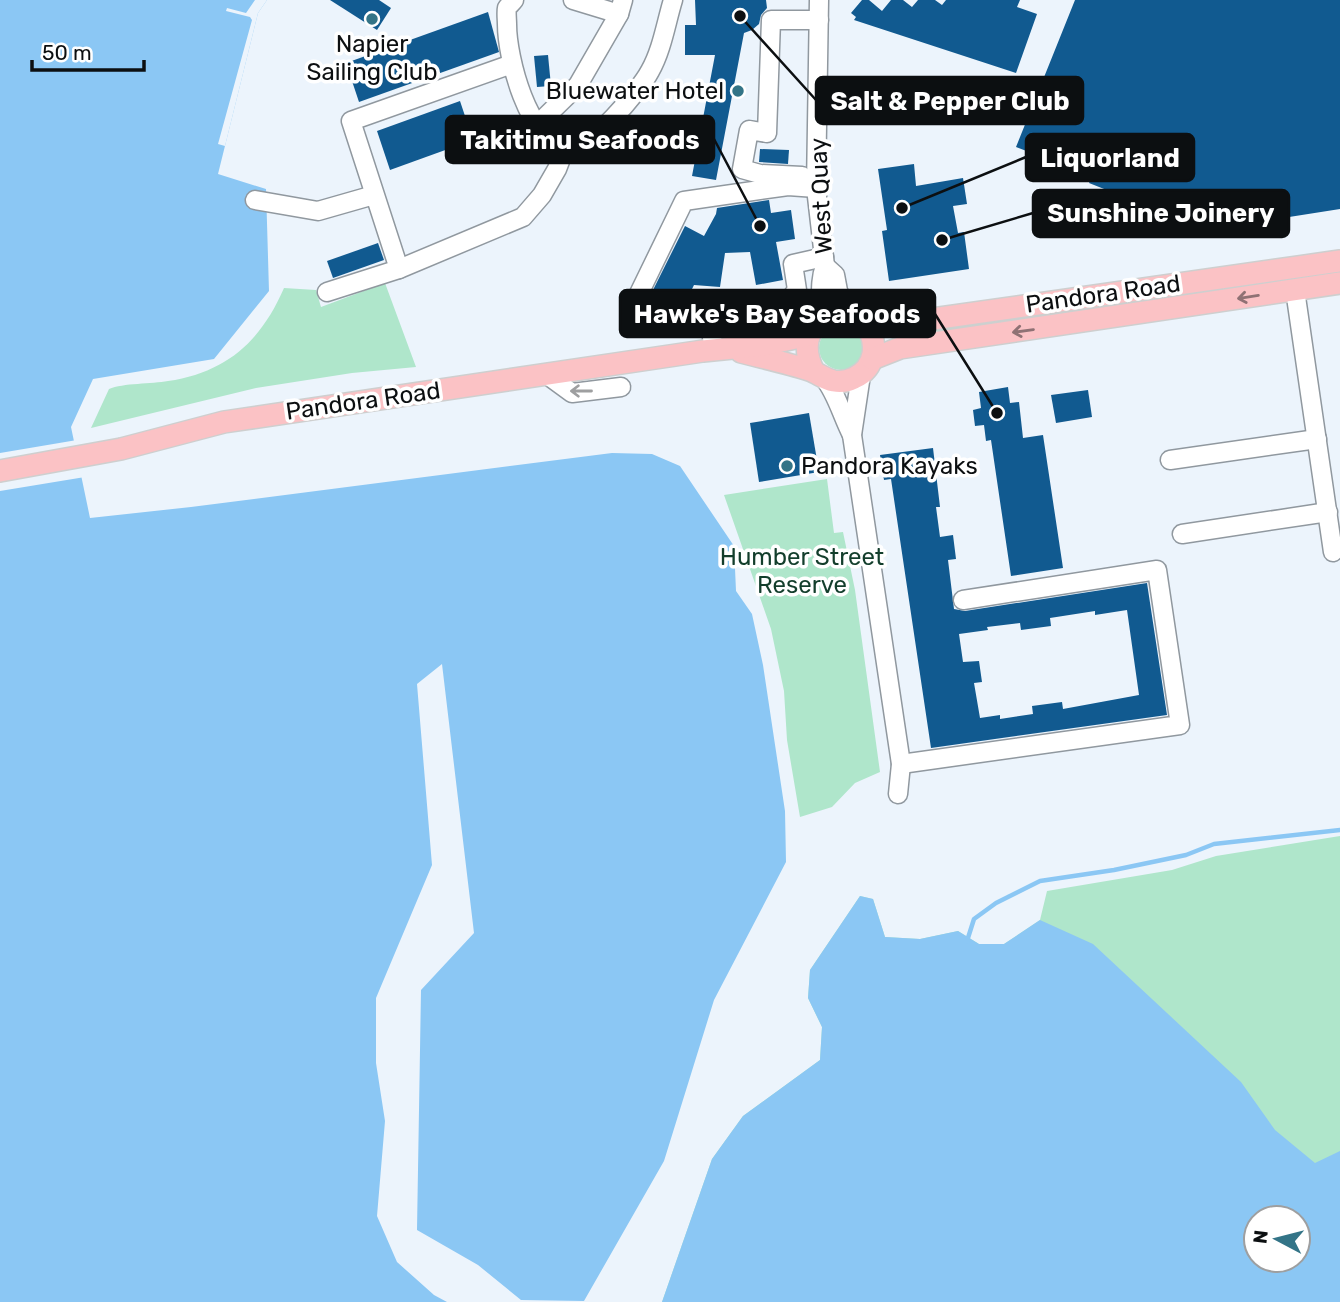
<svg xmlns="http://www.w3.org/2000/svg" width="1340" height="1302" font-family="Rubik,sans-serif">
  <style>
    .green { fill: #afe6cb; fill-rule: evenodd }
    .water { fill: #8bc7f4; fill-rule: evenodd }
    .pier { fill: #ecf4fc }
    .lines { fill: none; stroke-linecap: round; stroke-linejoin: round }
    .stream { stroke: #8bc7f4; stroke-width: 4.5 }
    .building { fill: #115a90; fill-rule: evenodd }
    .minor-casing { stroke: #90989f; stroke-width: 21 }
    .major-casing { stroke: #cecfcf; stroke-width: 24 }
    .minor { stroke: #fff; stroke-width: 18 }
    .major { stroke: #fbc2c5; stroke-width: 21 }
    .oneway { stroke: #8f7174 }
    .oneway2 { stroke: #9e9fa0 }
    .poi-dot { fill: #337487; stroke: #fff; stroke-width: 2.5 }
    .labels { text-anchor: middle; dominant-baseline: central; stroke-width: 7; stroke-linejoin: round; paint-order: stroke }
    .poi-label { font-size: 24px; fill: #0c0f11; stroke: #fff }
    .street-label { font-size: 24px; fill: #0c0f11; stroke: #fff }
    .park-label { font-size: 24px; fill: #133e2c; stroke: #fff }
    .leader { fill: none; stroke: #0c0f11; stroke-width: 2.5 }
    .callout-dot { fill: #0c0f11; stroke: #fff; stroke-width: 2.5 }
    .callout { fill: #0c0f11; stroke: #0c0f11; stroke-width: 2.5 }
    .callout-label { font-size: 26px; text-anchor: middle; font-weight: bold; fill: #fff }
  </style>
  <rect width="100%" height="100%" fill="#ecf4fc"/>
  <g class="green">
    <polygon points="1340,266 1340,278 913,340 910,329"/>
    <path d="M385,283L416,367L352,373L256,388L91,428L109,389C123,383 152,384 168,381C227,372 261,341 284,288L316,290L321,307Z"/>
    <circle cx="841" cy="348" r="22"/>
    <polygon points="827,479 834,533 843,532 855,590 880,772 855,783 832,807 800,817 787,740 784,691 771,629 724,495"/>
    <path d="M1340,836V1302H662L712,1159L743,1116L820,1060L822,1027L808,998L810,970L860,896L873,899L885,937L920,939L958,931L979,944H1004L1040,920L1047,891L1172,870L1216,856ZM1256,1218H1298V1260H1256Z"/>
  </g>
  <g class="water">
    <polygon points="0,0 267,0 258,13 218,174 266,189 269,291 214,359 93,379 71,427 90,518 191,507 612,453 652,454 680,466 734,546 736,591 752,614 763,665 785,811 786,862 714,1000 664,1161 584,1301 521,1300 478,1265 417,1230 421,990 474,933 442,664 417,684 432,865 376,998 376,1063 385,1121 377,1216 397,1262 434,1295 447,1302 0,1302"/>
    <path d="M860,896L873,899L885,937L920,939L958,931L979,944H1004L1040,920L1093,944L1241,1082L1275,1130L1315,1163L1340,1151V1302H662L712,1159L743,1116L820,1060L822,1027L808,998L810,970ZM1298,1218V1260H1256V1218Z"/>
  </g>
  <g class="pier">
    <polygon points="255,0 267,0 258,13 225,146 218,144 252,20 250,17 226,11 227,8 246,13"/>
    <polygon points="77,440 85,477 0,491 0,453"/>
  </g>
  <g class="lines">
    <polyline class="stream" points="967,941 974,919 996,903 1040,881 1114,870 1186,855 1214,844 1340,830"/>
  </g>
  <g class="building">
    <polygon points="330,0 379,0 391,8 377,30"/>
    <polygon points="695,0 766,0 767,8 761,15 759,24 752,30 744,33 716,180 692,176 715,55 685,55 685,25 696,25"/>
    <polygon points="862,0 869,0 882,11 891,0 903,0 912,7 918,0 935,0 942,5 946,0 1020,0 1017,7 1037,14 1016,73 854,20 856,17 851,13"/>
    <polygon points="1075,0 1340,0 1340,209 1220,228 1207,222 1205,229 1089,183 1092,176 1016,147"/>
    <polygon points="488,12 499,52 359,102 346,63"/>
    <polygon points="548,55 551,86 537,87 534,56"/>
    <polygon points="460,101 473,140 390,170 377,131"/>
    <polygon points="760,149 789,150 788,164 759,162"/>
    <polygon points="914,164 916,186 963,178 967,204 953,206 958,233 964,232 969,269 889,281 882,231 887,230 878,169"/>
    <polygon points="769,200 771,213 791,210 795,239 776,242 783,280 756,285 750,252 725,253 720,287 694,285 689,295 680,290 671,308 649,298 685,226 704,236 716,214 717,208"/>
    <polygon points="378,243 384,260 333,278 327,261"/>
    <polygon points="1008,387 1010,403 1019,402 1023,438 1043,435 1063,568 1011,576 991,440 986,441 984,425 975,426 973,410 981,408 979,392"/>
    <polygon points="1088,390 1092,417 1056,423 1051,395"/>
    <polygon points="809,413 819,472 759,482 750,423"/>
    <path d="M933,448L940,507H936L940,537L953,535L956,559L948,560L954,609L965,611L1147,583L1167,715L931,748L891,479L884,480L880,455ZM1127,610L1139,695L1063,709L1062,702L1032,706L1033,714L1000,719V715L980,718L974,683L982,682L979,661L963,662L959,634L988,630L987,627L1020,623L1021,630L1051,626L1050,618L1095,611V615Z"/>
  </g>
  <g class="lines">
    <defs>
      <g id="minor">
        <path d="M514,0C512,3 509,5 507,8C506,12 507,20 507,24C507,58 528,140 566,148C588,153 640,90 650,71C662,50 666,23 673,0"/>
        <polyline points="573,0 619,14"/>
        <path d="M819,0L816,188L825,266C818,284 823,303 820,322"/>
        <polyline points="538,124 578,85 619,14 623,0"/>
        <polyline points="802,176 760,174 742,169 749,130 767,133 771,20 819,20"/>
        <polyline points="255,200 318,211 374,195"/>
        <polyline points="825,266 835,275 838,291 850,316"/>
        <polyline points="399,269 351,121 512,64"/>
        <polyline points="1295,290 1333,552"/>
        <polyline points="327,292 399,269 523,217 542,195 557,169 565,148"/>
        <polyline points="749,346 745,311 784,306 797,290 793,264 824,257"/>
        <polyline points="714,350 709,318 664,326 631,310 684,201 788,186 816,188"/>
        <polyline points="546,374 572,393 621,387"/>
        <polyline points="861,375 852,435 901,764 898,794"/>
        <path d="M824,378C837,394 842,416 852,435"/>
        <polyline points="1170,460 1317,439"/>
        <polyline points="1182,534 1328,512"/>
        <polyline points="901,764 1180,725 1157,570 963,600"/>
      </g>
      <g id="major">
        <polyline points="865,325 890,325 1340,261"/>
        <path d="M741,352C764,358 787,363 809,370C818,373 824,379 834,381C840,382 848,381 854,378C865,373 871,365 873,354C881,296 781,306 814,372"/>
        <polyline points="872,359 900,348 1340,283"/>
        <polyline points="0,471 121,449 224,422 703,351 763,345 809,335"/>
      </g>
    </defs>
    <use href="#minor" class="minor-casing"/>
    <use href="#major" class="major-casing"/>
    <use href="#minor" class="minor"/>
    <use href="#major" class="major"/>
  </g>
  <defs><path id="oneway-shaft" d="M-6 0H5M1.5-3L5.5 0L1.5 3" fill="none" stroke-width="1.6" stroke-linecap="round" stroke-linejoin="round" transform="scale(1.75)"/></defs>
  <g class="oneway">
    <use href="#oneway-shaft" transform="translate(1248 297) rotate(171)"/>
    <use href="#oneway-shaft" transform="translate(1023 331) rotate(172)"/>
  </g>
  <use class="oneway2" href="#oneway-shaft" transform="translate(581 391) rotate(180)"/>
  <g class="poi-dot">
    <circle cx="372" cy="19" r="7"/>
    <circle cx="738" cy="91" r="7"/>
    <circle cx="787" cy="466" r="7"/>
  </g>
  <g class="labels">
    <g class="poi-label">
      <text x="372" y="44">Napier<tspan x="372" dy="28">Sailing Club</tspan></text>
      <text x="724" y="91" text-anchor="end">Bluewater Hotel</text>
      <text x="801" y="466" text-anchor="start">Pandora Kayaks</text>
    </g>
    <g class="street-label">
      <text transform="translate(821 196) rotate(-93)">West Quay</text>
      <text transform="translate(1103 294) rotate(-8)">Pandora Road</text>
      <text transform="translate(363 401) rotate(-8)">Pandora Road</text>
    </g>
    <g class="park-label">
      <text x="802" y="557">Humber Street<tspan x="802" dy="28">Reserve</tspan></text>
    </g>
  </g>
  <path class="leader" d="M740 16L816 100M760 226L714 139M902 208L1026 157M942 240L1033 213M997 413L935 314"/>
  <g class="callout-dot">
    <circle cx="740" cy="16" r="7"/>
    <circle cx="760" cy="226" r="7"/>
    <circle cx="902" cy="208" r="7"/>
    <circle cx="942" cy="240" r="7"/>
    <circle cx="997" cy="413" r="7"/>
  </g>
  <g class="callout">
    <rect x="816" y="77" width="267" height="47" rx="7"/>
    <rect x="446" y="116" width="268" height="47" rx="7"/>
    <rect x="1026" y="134" width="168" height="47" rx="7"/>
    <rect x="1033" y="190" width="256" height="47" rx="7"/>
    <rect x="620" y="290" width="315" height="47" rx="7"/>
  </g>
  <g class="callout-label">
    <text x="950" y="110">Salt &amp; Pepper Club</text>
    <text x="580" y="149">Takitimu Seafoods</text>
    <text x="1110" y="167">Liquorland</text>
    <text x="1161" y="222">Sunshine Joinery</text>
    <text x="777" y="323">Hawke's Bay Seafoods</text>
  </g>
  <g transform="translate(1277 1239) rotate(277)"><circle r="33" fill="#ffffff" stroke="#9e9fa0" stroke-width="2"/>
  <path d="M0-5L12 26L0 18L-12 26Z" fill="#337487"/>
  <text y="-10" font-size="19" font-weight="bold" text-anchor="middle" fill="#0c0f11">N</text>
  </g>
  <path d="M32 60v10h112v-10" fill="none" stroke="#0c0f11" stroke-width="3.5"/>
  <text x="42" y="60" font-size="21" fill="#0c0f11" stroke="#ffffff" stroke-width="5" paint-order="stroke">50 m</text>
</svg>
